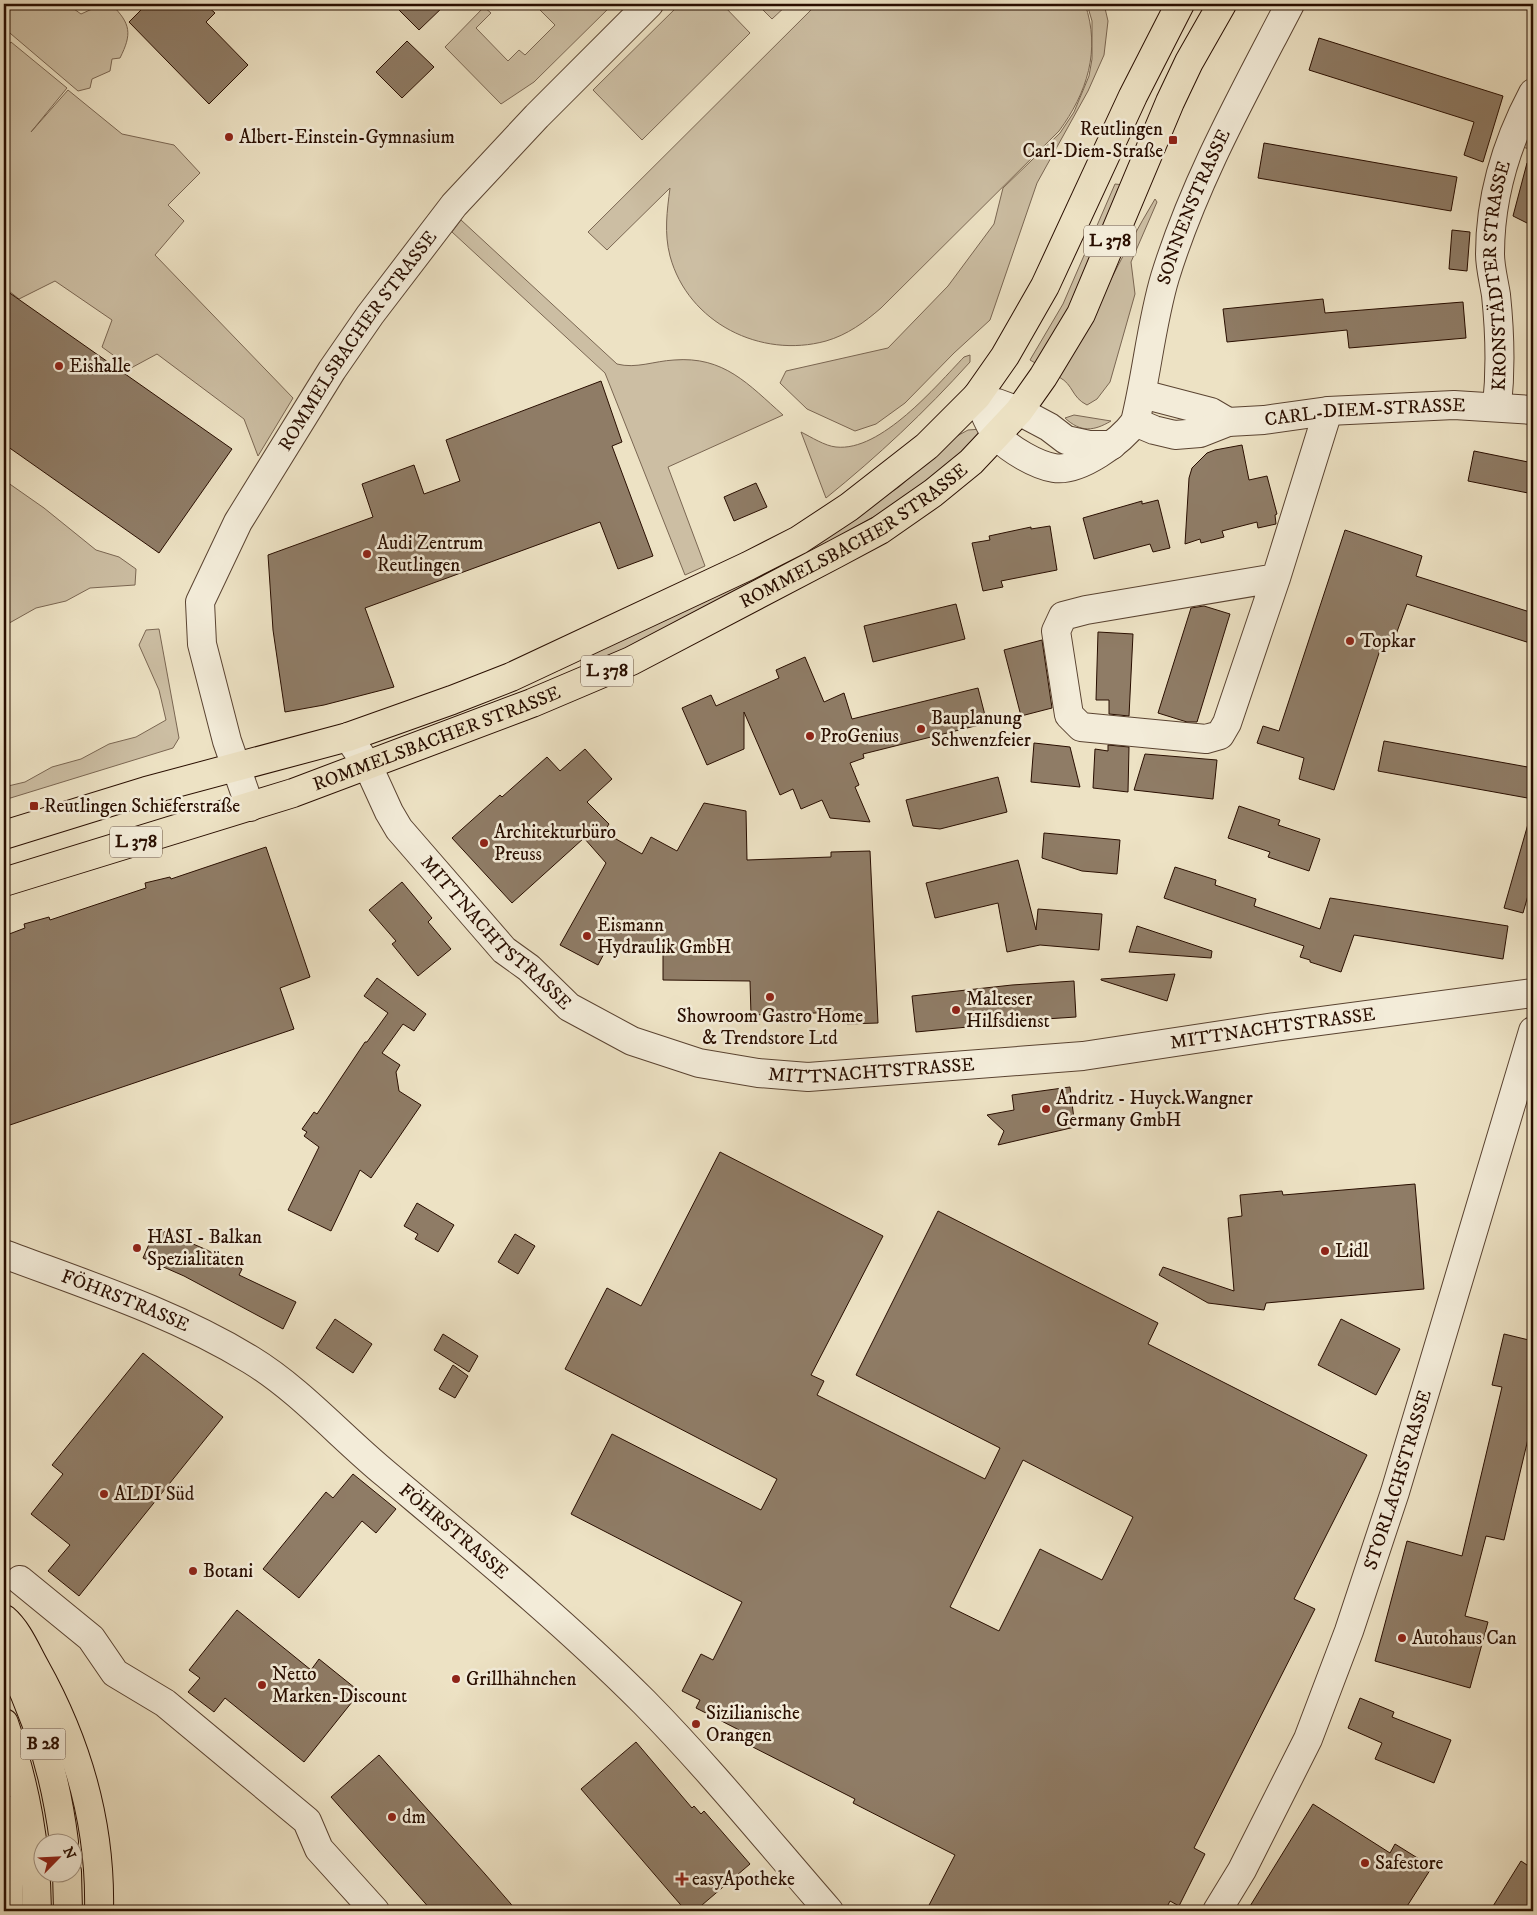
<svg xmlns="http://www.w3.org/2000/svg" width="1537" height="1915" font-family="'IM FELL DW Pica',serif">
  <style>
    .green { fill: #ccbea3; stroke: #7a6652 }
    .building { fill: #8f7c66; stroke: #290e00; fill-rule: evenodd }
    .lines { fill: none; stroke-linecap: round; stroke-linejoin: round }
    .minor-casing { stroke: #5a4331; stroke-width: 30 }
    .major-casing { stroke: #290e00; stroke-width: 30 }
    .minor { stroke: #f3ecd9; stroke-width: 28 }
    .major { stroke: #ede2c4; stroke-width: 28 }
    .poi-dot { fill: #8f2418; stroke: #f3ecd9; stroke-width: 2 }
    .labels { text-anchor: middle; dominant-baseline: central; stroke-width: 5; stroke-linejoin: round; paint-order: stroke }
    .shield { fill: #f3ecd9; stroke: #665141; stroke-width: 1 }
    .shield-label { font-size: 18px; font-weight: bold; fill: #290e00 }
    .poi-label { font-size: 19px; fill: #290e00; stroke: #f3ecd9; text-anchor: start }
    .street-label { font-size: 19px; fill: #290e00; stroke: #f3ecd9 }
  </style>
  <rect width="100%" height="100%" fill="#ede2c4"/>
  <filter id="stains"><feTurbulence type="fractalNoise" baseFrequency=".004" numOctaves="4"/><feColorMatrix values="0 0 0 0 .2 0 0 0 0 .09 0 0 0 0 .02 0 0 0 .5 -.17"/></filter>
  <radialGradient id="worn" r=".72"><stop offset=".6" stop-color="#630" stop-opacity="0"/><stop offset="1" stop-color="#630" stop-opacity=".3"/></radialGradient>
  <g class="green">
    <path d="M4,4H67L81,14L103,4L112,5C131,24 132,34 120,58L112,59L110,71L92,79L90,88L78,91L4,28Z"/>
    <polygon points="534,4 613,4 534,82 501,104 445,47 484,7 491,13 476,28 508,61 519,50 525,55 555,25"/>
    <polygon points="680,4 722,4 750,33 642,140 593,90"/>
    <polygon points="757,4 788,4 772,19"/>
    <path d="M817,4H1085C1101,50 1087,93 1059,131L881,308C865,322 847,335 826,341C761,359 688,323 670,256C664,233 667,211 670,188L607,250L588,232Z"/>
    <polygon points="1087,4 1104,4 1108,21 1104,55 1088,91 1037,183 990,320 954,353 905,403 876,424 855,431 807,409 780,383 786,371 888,348 948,286 994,224 1003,188 1060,133 1074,112 1089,76 1092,59 1092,21"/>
    <polygon points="11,42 67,88 31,132 68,90 122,134 174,145 200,173 168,205 184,221 155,255 293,398 258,456 244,419 157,354 131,368 102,347 112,320 55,281 19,299 4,287 4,51"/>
    <polygon points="1533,115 1533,150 1519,146"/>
    <polygon points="1115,184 1124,185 1070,308 1037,364 1030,360 1063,304"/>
    <path d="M1155,199L1157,202L1131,262L1135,294L1110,382L1097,399L1087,405C1071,397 1074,385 1059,377C1093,318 1120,257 1155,199Z"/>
    <path d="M461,220L617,364C636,369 654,361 674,360C724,356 748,384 783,415L668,467L705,566L685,575L605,373L452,232Z"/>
    <path d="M970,355V362C925,412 878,456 826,498L801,432C811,437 825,446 836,447C881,452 936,386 964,357Z"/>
    <path d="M1074,415L1111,421C1094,431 1081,433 1065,418Z"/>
    <polygon points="982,429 979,438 906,499 669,630 596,662 590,660 592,653 769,571 809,548 899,487 957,436 968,430"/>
    <polygon points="4,480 44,508 96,550 119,557 136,569 135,585 90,588 66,601 36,608 4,626"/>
    <polygon points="159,629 179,738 173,748 4,800 4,787 25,782 52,767 81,759 109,744 136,737 166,720 159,690 139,645 146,630"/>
  </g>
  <g class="building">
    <polygon points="147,4 205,4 215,13 206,22 248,65 209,104 129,22"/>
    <polygon points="393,4 446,4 419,30"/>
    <polygon points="1319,38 1503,96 1483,162 1464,155 1474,122 1309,70"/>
    <polygon points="407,41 434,67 402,98 376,72"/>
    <polygon points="1264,143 1457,177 1451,211 1258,178"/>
    <polygon points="1527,163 1533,164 1533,226 1513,216"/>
    <polygon points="1452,230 1470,232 1467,271 1449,269"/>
    <polygon points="4,289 232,449 159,553 4,444"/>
    <polygon points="1323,299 1325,313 1463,302 1466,338 1349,348 1347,330 1227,342 1223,309"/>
    <polygon points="601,381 622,442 612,446 653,556 618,569 600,522 365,608 394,687 324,705 285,712 273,630 268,555 373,517 362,484 414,465 424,494 460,481 446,440"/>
    <polygon points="1242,445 1249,480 1267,476 1277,514 1275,515 1276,524 1258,528 1257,522 1222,531 1224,537 1201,543 1200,539 1185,544 1189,478 1192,468 1207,453 1215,450"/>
    <polygon points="1474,451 1533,463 1533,494 1468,481"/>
    <polygon points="756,483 767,507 734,521 724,497"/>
    <polygon points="1158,500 1170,548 1153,552 1150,544 1094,559 1083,518 1142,501 1142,504"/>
    <polygon points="1050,526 1057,570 1001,581 1003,587 983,591 972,543 990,540 989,536 1031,527 1031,529"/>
    <polygon points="1345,530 1422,556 1416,576 1533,613 1533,644 1407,604 1394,640 1384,638 1334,790 1299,779 1304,758 1257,743 1263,726 1279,731"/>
    <polygon points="956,604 965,639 873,662 864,626"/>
    <polygon points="1204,606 1230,614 1197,722 1187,722 1158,713 1191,608"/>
    <polygon points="1098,632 1133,634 1129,716 1109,714 1109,700 1096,700"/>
    <polygon points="1042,640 1052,708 1021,716 1004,650"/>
    <polygon points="805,657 824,702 844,693 852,719 978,688 987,723 863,754 864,758 850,763 859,785 855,787 870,822 830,818 822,800 801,809 793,789 780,795 744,712 744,749 707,765 682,708 711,695 716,706 779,678 776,670"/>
    <polygon points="1384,741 1533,768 1533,799 1378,771"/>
    <polygon points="1034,743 1070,747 1080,787 1031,782"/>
    <polygon points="1108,745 1129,747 1128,792 1093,788 1095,749 1108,751"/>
    <polygon points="585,749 612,779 587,802 609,824 604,832 642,854 651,837 677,851 704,803 746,811 747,860 831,857 831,852 870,851 878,1023 847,1024 847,1012 751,1015 750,981 663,980 663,944 607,948 598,965 560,945 606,863 584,838 512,903 452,838 500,795 502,797 547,757 560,771"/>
    <polygon points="1145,754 1217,760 1213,799 1134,790"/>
    <polygon points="998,777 1007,812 940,829 913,826 906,800"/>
    <polygon points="1239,806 1280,820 1278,825 1320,839 1309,871 1268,857 1270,852 1228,838"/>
    <polygon points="1528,824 1533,825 1533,878 1523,913 1504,908"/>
    <polygon points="1044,833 1120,840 1117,874 1082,871 1042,858"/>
    <polygon points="266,847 310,977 280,988 294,1029 4,1127 4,936 25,928 24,924 49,917 50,920 146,888 145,883 170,877 171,879"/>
    <polygon points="1018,860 1036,930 1038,909 1102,914 1099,950 1040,945 1007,952 998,903 935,918 926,883"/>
    <polygon points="1175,867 1216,880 1215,885 1256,899 1254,906 1320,929 1330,898 1508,926 1503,959 1354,935 1341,972 1310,962 1310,960 1300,957 1304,946 1164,898"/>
    <polygon points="402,882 432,918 428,922 451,949 418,976 392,944 396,941 369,910"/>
    <polygon points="1137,926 1212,951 1211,958 1129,952"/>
    <polygon points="1175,974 1167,1001 1101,980 1101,979"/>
    <polygon points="377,978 426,1014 414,1031 403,1024 382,1053 400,1065 396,1072 399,1091 421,1105 371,1178 360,1170 331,1231 288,1210 319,1147 304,1136 307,1132 302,1129 314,1112 317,1114 365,1042 367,1042 388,1013 364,996"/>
    <polygon points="1074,981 1076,1017 999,1022 999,1024 916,1032 912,996 1012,985"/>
    <polygon points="1070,1087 1075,1127 998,1145 1004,1131 987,1115 1014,1110 1012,1095"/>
    <path d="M720,1152L883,1236L811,1375L824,1381L817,1395L985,1479L1000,1448L856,1375L938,1211L1158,1323L1148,1344L1367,1455L1294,1599L1315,1609L1194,1848L1205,1854L1179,1906L1170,1901L1165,1911H926L955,1855L853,1803L855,1799L741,1741L745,1733L696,1708L700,1700L682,1691L701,1654L713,1660L742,1602L571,1514L612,1434L761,1510L777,1479L565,1369L607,1288L641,1306ZM1023,1460L1133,1517L1102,1580L1040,1549L999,1631L950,1607Z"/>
    <polygon points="1415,1184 1424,1289 1266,1303 1264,1310 1208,1303 1159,1275 1163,1267 1234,1291 1228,1218 1242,1216 1240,1195 1282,1191 1283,1195"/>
    <polygon points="417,1203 454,1225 438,1252 415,1239 418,1234 404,1226"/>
    <polygon points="156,1228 207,1250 242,1269 239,1275 296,1302 283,1329 184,1276 143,1258"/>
    <polygon points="515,1234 535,1246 518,1274 498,1262"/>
    <polygon points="335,1319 372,1344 353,1373 316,1348"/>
    <polygon points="1341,1319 1400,1349 1376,1395 1318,1365"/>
    <polygon points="443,1334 478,1356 469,1372 434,1350"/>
    <polygon points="1504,1334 1533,1341 1533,1418 1504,1540 1486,1536 1465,1616 1488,1622 1470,1688 1375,1661 1407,1541 1462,1556 1502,1387 1492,1385"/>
    <polygon points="143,1353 223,1417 79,1596 48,1571 70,1545 31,1514 63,1474 52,1465"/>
    <polygon points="453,1365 468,1376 455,1398 439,1389"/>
    <polygon points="353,1474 396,1509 376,1533 362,1521 299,1598 263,1569 326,1492 333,1498"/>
    <polygon points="237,1610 311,1670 319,1659 360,1692 304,1762 225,1698 214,1712 188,1692 200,1678 189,1670"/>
    <polygon points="1360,1698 1394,1712 1392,1717 1451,1740 1434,1783 1375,1759 1382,1743 1348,1728"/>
    <polygon points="636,1742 692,1808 694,1806 701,1814 704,1811 750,1864 695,1911 686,1911 581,1789"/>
    <polygon points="379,1755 485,1874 517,1911 432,1911 331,1797"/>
    <polygon points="1313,1804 1390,1853 1395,1844 1432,1867 1404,1911 1247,1911"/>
    <polygon points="1521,1861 1533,1869 1533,1911 1490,1911"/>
  </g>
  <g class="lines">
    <defs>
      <g id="minor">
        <polyline points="1142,394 1211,412 1228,422"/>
        <path id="s1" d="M977,396C983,408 989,427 998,437C1011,450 1036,465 1054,468C1080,472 1121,441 1135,422C1147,374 1151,324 1165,277C1195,180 1244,93 1290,4"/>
        <polyline points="997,403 1019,411 1049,427 1066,440 1089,445 1112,445"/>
        <path id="s2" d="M1497,406C1501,369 1500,333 1496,295C1494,282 1490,267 1490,254C1490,197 1507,142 1533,93"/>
        <path id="s3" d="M1135,422L1154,430L1175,435L1200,433L1228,422L1264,420L1328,411L1454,405L1533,410"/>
        <polyline points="1276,578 1086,610 1063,616 1056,631 1069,715 1081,727 1206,739 1220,735 1227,723 1276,578 1328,411"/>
        <path id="s4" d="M348,737L368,766L389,812L399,829L504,950L529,968L569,1007L632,1041L699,1063L758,1073L808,1077L1083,1056L1275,1027L1533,993"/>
        <path id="s5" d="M250,807L227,741L202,644L200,602L238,522L332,370L370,315L454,205L537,116L649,4"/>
        <path id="s6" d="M4,1254C87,1285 174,1313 251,1360C300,1390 341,1437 386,1474C474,1548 563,1621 644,1702C709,1768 768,1841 829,1911"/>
        <polyline points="20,1580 91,1638 115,1673 165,1703 307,1821 319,1849 375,1911"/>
        <path id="s7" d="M1217,1911L1242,1870L1308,1739L1349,1631L1395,1492L1533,1031"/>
      </g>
      <g id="major">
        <polyline points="4,835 146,791 348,737 452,700 511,677 748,566 799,540 849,507 927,446 977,396 1005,356 1045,286 1133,96 1180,4"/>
        <path id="s8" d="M4,882L293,793L532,703L631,661L835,554L880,530L933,493L971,462L1019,411L1043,377L1081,314L1170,102L1189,62L1222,4"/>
        <path d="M4,1619C18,1631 26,1651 35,1667C77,1742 101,1825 99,1911"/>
        <path d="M4,1651C36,1710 56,1776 64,1842"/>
        <path d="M4,1723C26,1788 36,1843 37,1911"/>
        <polyline points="4,1809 8,1847 9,1911"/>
        <polyline points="67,1872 68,1911"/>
      </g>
    </defs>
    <use href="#minor" class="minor-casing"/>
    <use href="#major" class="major-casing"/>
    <use href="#minor" class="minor"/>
    <use href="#major" class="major"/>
  </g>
  <g class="poi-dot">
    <circle cx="229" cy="137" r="5"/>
    <rect x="1168" y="135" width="10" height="10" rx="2.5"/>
    <circle cx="59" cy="366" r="5"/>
    <circle cx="367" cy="554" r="5"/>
    <circle cx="1350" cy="641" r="5"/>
    <circle cx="921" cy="729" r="5"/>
    <circle cx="810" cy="736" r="5"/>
    <rect x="29" y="801" width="10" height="10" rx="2.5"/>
    <circle cx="484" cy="843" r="5"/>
    <circle cx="587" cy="936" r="5"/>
    <circle cx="770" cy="997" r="5"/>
    <circle cx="956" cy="1010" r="5"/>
    <circle cx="1046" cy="1109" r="5"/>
    <circle cx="137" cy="1248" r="5"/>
    <circle cx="1325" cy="1251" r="5"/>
    <circle cx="104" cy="1494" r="5"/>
    <circle cx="193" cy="1571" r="5"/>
    <circle cx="1402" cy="1638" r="5"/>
    <circle cx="456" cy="1679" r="5"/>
    <circle cx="262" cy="1685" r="5"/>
    <circle cx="696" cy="1724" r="5"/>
    <circle cx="392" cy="1817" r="5"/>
    <circle cx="1365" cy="1863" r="5"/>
    <path d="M679.5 1871.5h5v5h5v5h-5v5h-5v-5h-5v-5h5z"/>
  </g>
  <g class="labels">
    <g class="shield">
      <rect x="1084" y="225.5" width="52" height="31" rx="4"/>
      <rect x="581" y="655.5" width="52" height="31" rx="4"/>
      <rect x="110" y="826.5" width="52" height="31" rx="4"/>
      <rect x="20.5" y="1728.5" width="45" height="31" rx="4"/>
    </g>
    <g class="shield-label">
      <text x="1110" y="241">L 378</text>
      <text x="607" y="671">L 378</text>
      <text x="136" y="842">L 378</text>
      <text x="43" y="1744">B 28</text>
    </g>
    <g class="poi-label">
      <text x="1163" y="129" text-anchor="end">Reutlingen<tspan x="1163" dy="22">Carl-Diem-Straße</tspan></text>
      <text x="239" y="137">Albert-Einstein-Gymnasium</text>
      <text x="69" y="366">Eishalle</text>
      <text x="377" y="543">Audi Zentrum<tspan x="377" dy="22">Reutlingen</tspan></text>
      <text x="1360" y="641">Topkar</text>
      <text x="931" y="718">Bauplanung<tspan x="931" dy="22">Schwenzfeier</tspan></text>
      <text x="820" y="736">ProGenius</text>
      <text x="44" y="806">Reutlingen Schieferstraße</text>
      <text x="494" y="832">Architekturbüro<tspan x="494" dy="22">Preuss</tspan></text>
      <text x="597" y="925">Eismann<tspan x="597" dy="22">Hydraulik GmbH</tspan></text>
      <text x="966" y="999">Malteser<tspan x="966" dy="22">Hilfsdienst</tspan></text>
      <text x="770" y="1016" text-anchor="middle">Showroom Gastro Home<tspan x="770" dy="22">&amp; Trendstore Ltd</tspan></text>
      <text x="1056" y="1098">Andritz - Huyck.Wangner<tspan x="1056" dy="22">Germany GmbH</tspan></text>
      <text x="147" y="1237">HASI - Balkan<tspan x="147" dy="22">Spezialitäten</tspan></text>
      <text x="1335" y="1251">Lidl</text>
      <text x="114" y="1494">ALDI Süd</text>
      <text x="203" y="1571">Botani</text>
      <text x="1412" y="1638">Autohaus Can</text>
      <text x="272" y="1674">Netto<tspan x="272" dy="22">Marken-Discount</tspan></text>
      <text x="466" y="1679">Grillhähnchen</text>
      <text x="706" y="1713">Sizilianische<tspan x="706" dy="22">Orangen</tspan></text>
      <text x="402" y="1817">dm</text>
      <text x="1375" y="1863">Safestore</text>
      <text x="692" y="1879">easyApotheke</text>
    </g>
    <g class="street-label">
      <text stroke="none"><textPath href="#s1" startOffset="431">SONNENSTRASSE</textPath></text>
      <text stroke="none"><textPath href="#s2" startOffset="131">KRONSTÄDTER STRASSE</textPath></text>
      <text stroke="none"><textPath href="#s5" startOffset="518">ROMMELSBACHER STRASSE</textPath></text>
      <text stroke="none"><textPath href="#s3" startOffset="235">CARL-DIEM-STRASSE</textPath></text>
      <text stroke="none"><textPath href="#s8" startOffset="921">ROMMELSBACHER STRASSE</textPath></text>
      <text stroke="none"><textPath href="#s8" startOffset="456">ROMMELSBACHER STRASSE</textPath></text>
      <text stroke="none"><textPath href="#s4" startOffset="248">MITTNACHTSTRASSE</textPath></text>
      <text stroke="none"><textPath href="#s4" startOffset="1072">MITTNACHTSTRASSE</textPath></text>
      <text stroke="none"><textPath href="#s4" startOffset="668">MITTNACHTSTRASSE</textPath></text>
      <text stroke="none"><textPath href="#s6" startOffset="130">FÖHRSTRASSE</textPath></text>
      <text stroke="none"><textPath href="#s7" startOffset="469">STORLACHSTRASSE</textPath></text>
      <text stroke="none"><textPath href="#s6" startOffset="535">FÖHRSTRASSE</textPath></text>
    </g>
  </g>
  <rect width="1537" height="1915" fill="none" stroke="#ede2c4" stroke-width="20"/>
  <rect x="5" y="5" width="1527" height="1905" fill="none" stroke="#290e00" stroke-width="2.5"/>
  <rect x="10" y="10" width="1517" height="1895" fill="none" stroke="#290e00"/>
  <g transform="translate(58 1858) rotate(66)"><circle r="24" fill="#f3ecd9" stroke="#a29382"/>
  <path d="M0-4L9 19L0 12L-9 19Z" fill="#8f2418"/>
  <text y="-8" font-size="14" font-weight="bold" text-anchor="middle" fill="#290e00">N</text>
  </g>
  <rect width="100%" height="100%" filter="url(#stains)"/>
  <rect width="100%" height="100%" fill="url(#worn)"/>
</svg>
